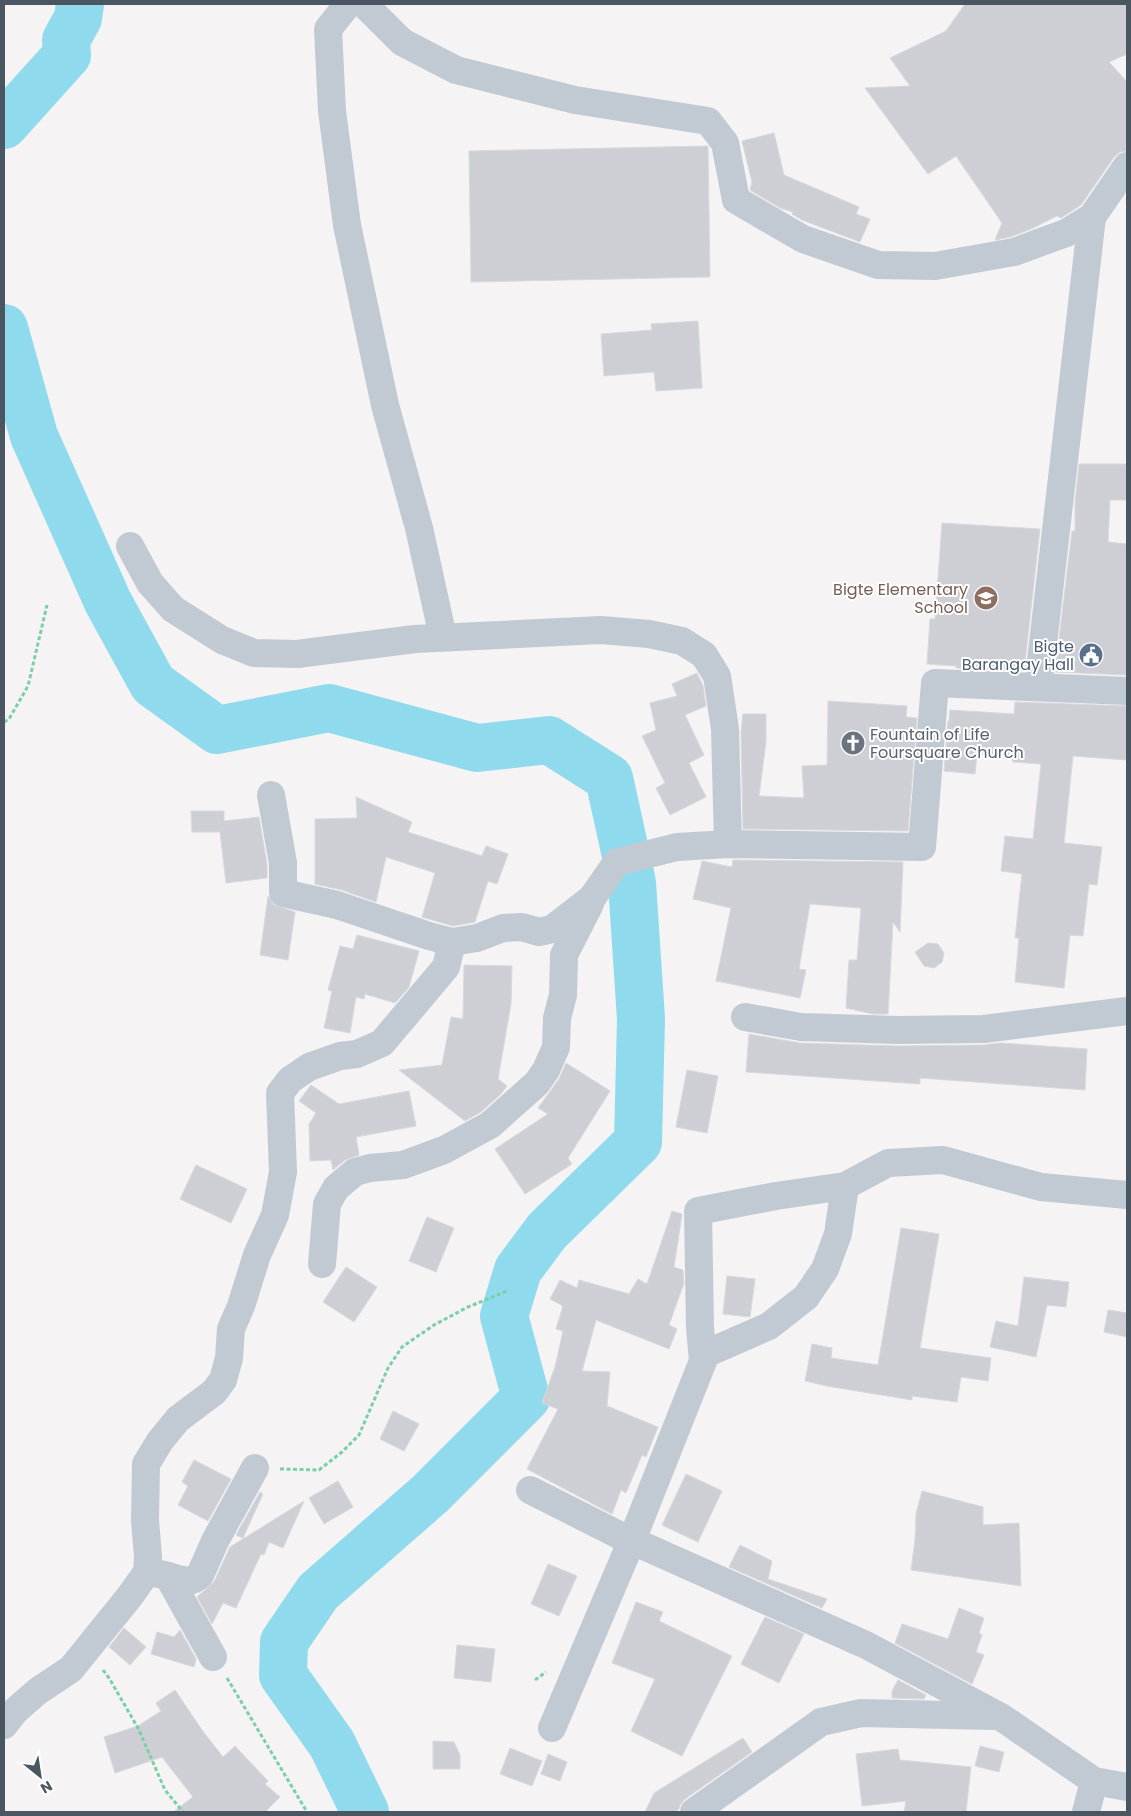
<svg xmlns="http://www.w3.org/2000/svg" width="1131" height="1816" font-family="Poppins,sans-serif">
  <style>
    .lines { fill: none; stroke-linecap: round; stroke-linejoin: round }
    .river { stroke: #90daee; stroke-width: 48 }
    .building { fill: #cdcfd5; stroke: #d7d9de }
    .path { stroke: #7ad0a6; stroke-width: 3; stroke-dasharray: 4 2.5; stroke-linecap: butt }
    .minor { stroke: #c1cad2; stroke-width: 28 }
    .labels { text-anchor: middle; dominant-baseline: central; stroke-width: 4; stroke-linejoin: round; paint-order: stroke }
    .education-label { font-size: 16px; fill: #785e54; stroke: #fff; text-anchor: end }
    .service-label { font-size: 16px; fill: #4e5e75; stroke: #fff; text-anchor: end }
    .worship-label { font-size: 16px; fill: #5b616d; stroke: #fff; text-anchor: start }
  </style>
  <rect width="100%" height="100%" fill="#f5f3f3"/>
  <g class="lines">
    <g class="river">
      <polyline points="4,125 67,55 66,40 78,18 80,4"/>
      <polyline points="4,328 34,436 108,602 153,684 217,730 329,708 477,748 549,740 609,778 632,883 641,1019 638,1142 547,1231 518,1270 504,1316 526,1398 430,1494 318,1592 284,1642 283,1675 332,1744 365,1812"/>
    </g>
  </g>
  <g class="building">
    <polygon points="965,4 1127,4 1127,54 1109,62 1127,82 1127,151 1120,152 1114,157 1081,205 1061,218 1057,216 1031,229 1010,237 995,240 1002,223 956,156 928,174 865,88 910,86 890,58 946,31"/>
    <polygon points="774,133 784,175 859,207 856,214 870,219 860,242 802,220 792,214 793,212 780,208 750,190 752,182 742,141"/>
    <polygon points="708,146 710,277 471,282 469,151"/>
    <polygon points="698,321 702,388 656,391 654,372 604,376 601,334 652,330 651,324"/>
    <polygon points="1079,464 1127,464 1127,500 1110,500 1108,542 1127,544 1127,675 1055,672 1072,531 1075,531 1075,503"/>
    <polygon points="942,523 1040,529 1024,671 956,668 956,666 927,664 930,619 935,619"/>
    <polygon points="697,673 703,686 706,706 685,715 704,755 689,763 706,797 670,815 656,788 665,783 642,736 656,730 650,703 677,696 672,684"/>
    <polygon points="828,701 907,706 906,717 917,718 908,831 743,829 741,732 743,714 766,714 766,742 759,796 804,798 802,766 827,765"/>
    <polygon points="1015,702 1127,706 1127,760 1073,756 1064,843 1102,847 1097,885 1089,884 1083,936 1070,935 1064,988 1015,982 1019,938 1015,938 1022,874 1001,871 1005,836 1033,839 1041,764 1013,762 1011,756 977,754 975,774 944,771 948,721 949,721 950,710 1014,714"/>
    <polygon points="356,797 412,822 408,832 482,856 486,846 508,854 497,884 488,881 475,922 453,926 422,917 435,873 386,857 376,902 342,890 315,884 315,819 357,818"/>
    <polygon points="191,811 224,811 224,821 259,817 267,864 267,878 226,883 220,832 192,832"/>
    <polygon points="733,860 903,862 900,932 893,922 888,1014 873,1014 846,1008 849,960 857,960 861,908 810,904 799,969 806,970 800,998 716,981 731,908 693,899 702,861 732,867"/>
    <polygon points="268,896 274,905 295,912 288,960 260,955"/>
    <polygon points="357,935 419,951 409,987 395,1003 365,994 364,999 356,997 350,1033 324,1028 332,991 328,990 340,946 353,949"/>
    <polygon points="928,943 938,944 944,953 942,962 934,968 924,966 915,952"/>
    <polygon points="464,965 512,966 511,1004 498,1079 507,1086 500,1095 481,1112 465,1121 399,1070 442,1065 451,1017 463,1019"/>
    <polygon points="749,1034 800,1043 898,1046 984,1045 1001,1043 1087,1049 1085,1090 920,1078 920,1084 746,1072"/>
    <polygon points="566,1063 610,1091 568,1158 572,1164 525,1194 495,1149 548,1114 538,1108 559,1079"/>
    <polygon points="687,1070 718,1076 707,1133 676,1127"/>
    <polygon points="311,1085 339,1104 409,1091 416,1126 356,1137 359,1155 345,1160 333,1170 331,1160 310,1161 309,1124 316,1113 299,1101"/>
    <polygon points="196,1165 247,1189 231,1223 180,1199"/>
    <polygon points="672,1211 682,1214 674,1267 683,1270 684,1283 669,1325 677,1329 669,1349 596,1320 582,1371 610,1372 607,1406 658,1427 646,1457 642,1455 626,1493 621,1490 612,1514 527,1469 558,1409 542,1403 555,1367 563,1331 556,1329 563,1306 550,1299 560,1280 577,1288 579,1280 629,1294 638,1279 647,1284"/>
    <polygon points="427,1217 454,1228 436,1272 409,1261"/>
    <polygon points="901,1228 939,1234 920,1348 991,1358 988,1381 961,1377 957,1402 912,1396 912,1400 827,1386 805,1381 812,1344 832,1348 831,1358 878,1365"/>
    <polygon points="346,1267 377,1287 354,1322 323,1302"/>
    <polygon points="727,1276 755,1279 750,1317 723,1314"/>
    <polygon points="1024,1277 1069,1282 1066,1307 1047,1305 1036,1357 990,1347 996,1321 1018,1326"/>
    <polygon points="1108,1310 1127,1313 1127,1337 1104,1332"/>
    <polygon points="393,1411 419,1424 404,1451 380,1439"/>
    <polygon points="194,1460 231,1479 208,1521 178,1505 188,1486 182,1482"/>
    <polygon points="686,1474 722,1491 698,1542 662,1525"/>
    <polygon points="338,1481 353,1507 324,1524 309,1498"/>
    <polygon points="922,1491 983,1507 983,1525 1019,1523 1021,1586 911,1570 915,1540 916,1514"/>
    <polygon points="260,1492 263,1494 243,1538 236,1535"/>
    <polygon points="304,1501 283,1548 269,1542 264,1555 261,1554 236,1608 223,1603 212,1624 197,1597 214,1582 230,1547"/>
    <polygon points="740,1545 772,1561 768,1579 827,1599 822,1608 729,1567"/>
    <polygon points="548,1564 577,1576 559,1616 531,1604"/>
    <polygon points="636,1602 663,1612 659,1621 732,1656 682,1756 631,1731 655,1679 612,1663"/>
    <polygon points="959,1608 984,1618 979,1633 982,1635 976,1652 984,1655 972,1684 895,1643 902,1624 948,1639"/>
    <polygon points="765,1617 804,1634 779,1683 741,1664"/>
    <polygon points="124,1628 146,1647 130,1665 109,1647"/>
    <polygon points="180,1630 196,1659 194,1667 151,1654 157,1632 174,1637"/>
    <polygon points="457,1645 495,1649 491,1682 454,1678"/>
    <polygon points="898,1680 926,1695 924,1699 892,1698 892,1691"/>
    <polygon points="175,1690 202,1730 223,1757 235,1746 268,1781 265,1784 280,1797 265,1812 173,1812 193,1797 162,1757 115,1773 104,1737 138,1726 161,1711 156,1703"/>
    <polygon points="743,1738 752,1752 685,1799 680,1805 679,1809 675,1812 645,1812 654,1793"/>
    <polygon points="433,1741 454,1742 460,1755 460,1769 433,1769"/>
    <polygon points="980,1746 1004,1752 999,1772 975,1766"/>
    <polygon points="510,1748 542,1761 532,1786 500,1774"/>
    <polygon points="898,1749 900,1760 971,1767 966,1812 904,1812 906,1801 862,1806 856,1754"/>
    <polygon points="548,1754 567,1762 560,1781 541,1774"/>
  </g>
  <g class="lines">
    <g class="path">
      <polyline points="4,722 9,719 28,686 47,605"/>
      <polyline points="280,1469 319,1470 342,1452 359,1435 388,1368 402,1347 434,1325 468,1307 507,1291"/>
      <polyline points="103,1670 109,1678 138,1728 165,1790 183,1812"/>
      <polyline points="227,1678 307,1812"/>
      <polyline points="535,1680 546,1672"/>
    </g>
    <g class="minor">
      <polyline points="348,4 328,29 332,111 347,225 385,405 419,528 443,637"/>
      <polyline points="364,4 402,42 456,70 575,100 708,121 725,143 736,200 803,239 878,265 935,266 1014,252 1066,233 1092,217 1127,166"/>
      <polyline points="130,546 150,583 173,609 222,640 254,653 297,654 415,639 601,630 649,634 682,641 704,655 717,676 725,729 728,844"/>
      <polyline points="1038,687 1092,217"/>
      <polyline points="271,795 283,863 283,893 337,905 429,936 452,942 477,938 503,928 522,927 539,932 552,929 592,898 617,862 677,847 728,844 922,847 935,683 1127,691"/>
      <polyline points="745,1017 801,1027 898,1030 984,1029 1127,1011"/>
      <polyline points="322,1264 327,1204 336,1188 355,1172 370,1168 403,1165 444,1150 490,1125 537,1083 546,1070 556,1047 557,1018 563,995 564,955 590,904"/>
      <polyline points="703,1355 769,1326 806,1297 825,1269 838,1234 845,1186"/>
      <polyline points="530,1490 619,1535 866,1645 1001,1717 1094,1781 1127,1787"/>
      <path d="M147,1572C154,1573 162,1574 168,1576C180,1579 190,1585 200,1575L215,1541L255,1468"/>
      <polyline points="168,1576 213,1657"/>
      <polyline points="4,1725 15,1711 38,1691 71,1669 130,1596 147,1572 148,1557 145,1520 146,1464 160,1441 178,1419 214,1392 223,1380 229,1358 231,1329 241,1306 257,1255 275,1215 283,1172 280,1093 290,1080 309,1067 340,1056 357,1054 382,1043 446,967 452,942"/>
      <polyline points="552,1728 632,1540 703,1361 700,1328 698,1211 776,1196 845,1186 888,1163 943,1160 1041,1187 1127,1195"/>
      <polyline points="694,1812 821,1722 861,1713 993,1716"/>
      <polyline points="1086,1812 1094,1781"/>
    </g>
  </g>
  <defs>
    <symbol id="school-disc" viewBox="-11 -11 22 22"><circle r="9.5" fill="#8d6e63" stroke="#fff"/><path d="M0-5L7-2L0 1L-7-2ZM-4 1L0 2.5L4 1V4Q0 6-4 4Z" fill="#fff"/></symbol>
    <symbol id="civic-disc" viewBox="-11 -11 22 22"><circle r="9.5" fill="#5c6f8a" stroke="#fff"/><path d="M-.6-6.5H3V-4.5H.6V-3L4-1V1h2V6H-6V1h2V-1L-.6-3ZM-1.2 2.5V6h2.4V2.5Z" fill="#fff"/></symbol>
    <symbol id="church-disc" viewBox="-11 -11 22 22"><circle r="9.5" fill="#6b7280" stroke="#fff"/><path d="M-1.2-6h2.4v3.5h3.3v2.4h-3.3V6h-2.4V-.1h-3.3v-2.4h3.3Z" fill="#fff"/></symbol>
  </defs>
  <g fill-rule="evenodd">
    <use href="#school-disc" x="972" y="584" width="28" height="28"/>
    <use href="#civic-disc" x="1077" y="641" width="28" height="28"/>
    <use href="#church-disc" x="839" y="729" width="28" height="28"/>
  </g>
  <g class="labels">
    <g class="education-label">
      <text x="968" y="589">Bigte Elementary<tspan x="968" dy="18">School</tspan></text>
    </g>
    <g class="service-label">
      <text x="1074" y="646">Bigte<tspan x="1074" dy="18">Barangay Hall</tspan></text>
    </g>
    <g class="worship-label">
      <text x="870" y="734">Fountain of Life<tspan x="870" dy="18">Foursquare Church</tspan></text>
    </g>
  </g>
  <rect width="1131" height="1816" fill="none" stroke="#4a5661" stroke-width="10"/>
  <g transform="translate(40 1776) rotate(150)" stroke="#ffffff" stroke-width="4" paint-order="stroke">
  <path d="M0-4L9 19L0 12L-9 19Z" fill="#4a5661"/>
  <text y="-8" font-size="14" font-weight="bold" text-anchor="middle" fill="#4a5661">N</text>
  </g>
</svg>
